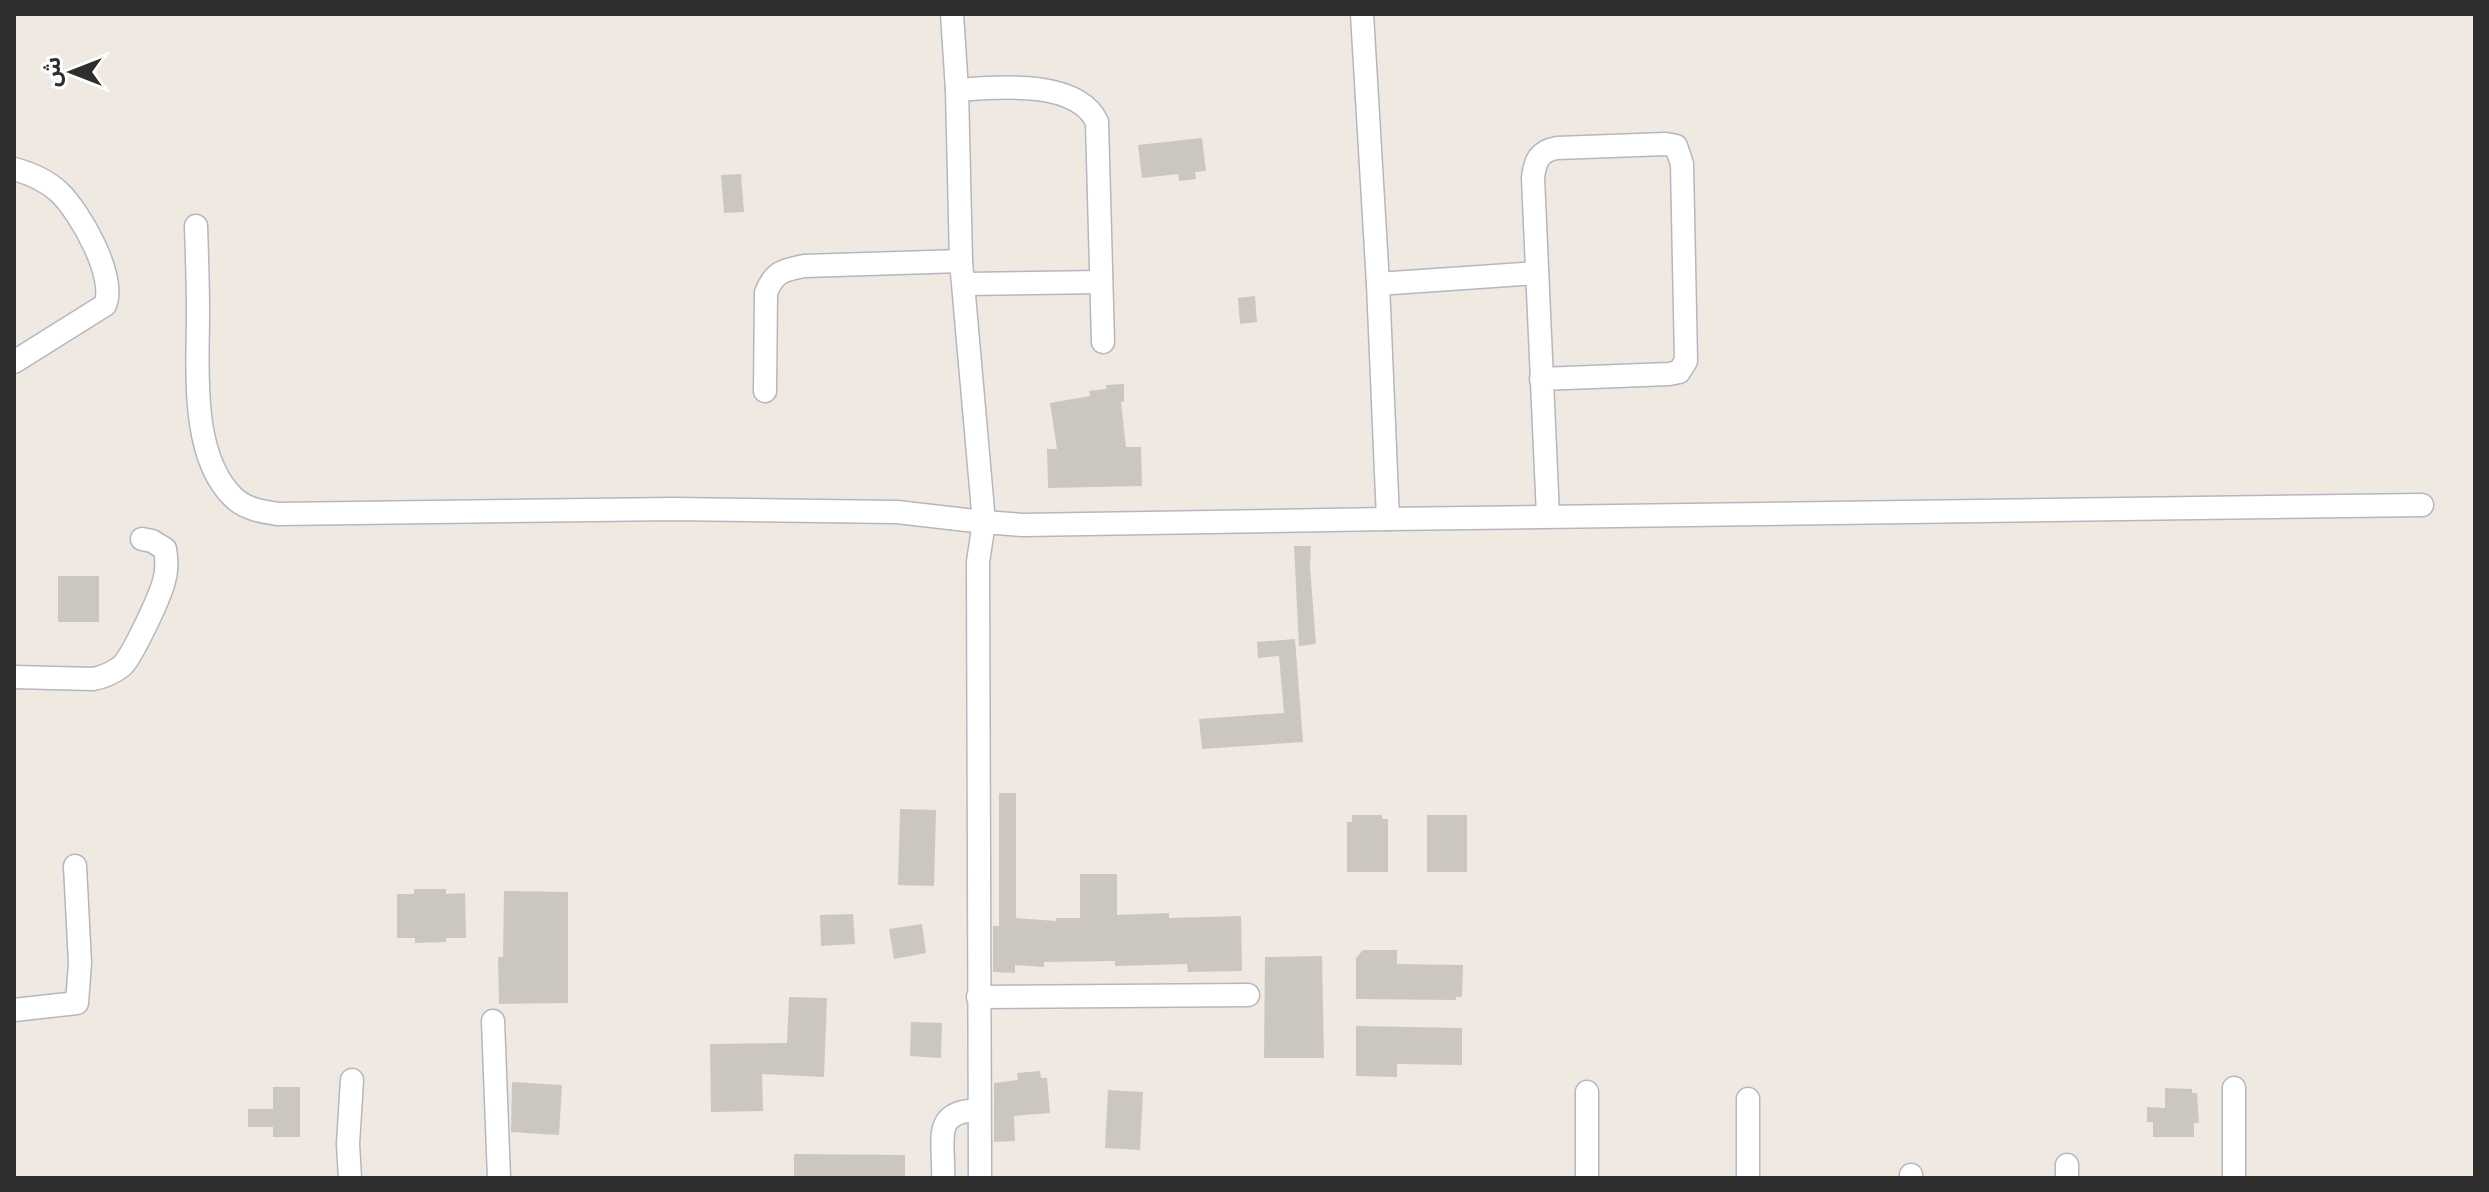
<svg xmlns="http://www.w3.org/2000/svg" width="2489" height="1192" font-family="'Work Sans','Noto Sans Arabic',sans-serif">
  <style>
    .building { fill: #cbc7bf }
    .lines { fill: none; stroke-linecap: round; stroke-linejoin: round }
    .minor-casing { stroke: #b4b7c1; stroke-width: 25 }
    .minor { stroke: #fff; stroke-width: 22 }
  </style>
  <rect width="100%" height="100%" fill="#efe9e1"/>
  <g class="building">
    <polygon points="1202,138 1206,171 1195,172 1196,179 1179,181 1178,174 1142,178 1138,145"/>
    <polygon points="741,174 744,212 724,213 721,175"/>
    <polygon points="1255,296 1257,322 1240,324 1238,298"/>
    <polygon points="1124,384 1124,402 1121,402 1126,447 1141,447 1142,486 1048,488 1047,449 1057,449 1050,403 1090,396 1089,391 1106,389 1106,385"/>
    <polygon points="1294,546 1311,546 1310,567 1316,644 1299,646"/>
    <rect x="58" y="576" width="41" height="46"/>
    <polygon points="1295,639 1303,742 1202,749 1199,719 1284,713 1279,656 1258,658 1257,642"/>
    <polygon points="999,793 1016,793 1016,918 1056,921 1056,918 1080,918 1080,874 1117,874 1117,915 1169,913 1169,918 1241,916 1242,971 1188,972 1187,964 1115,966 1115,961 1044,962 1044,967 1015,965 1015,973 993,972 993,926 999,926"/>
    <polygon points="900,809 936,810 934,886 898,885"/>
    <polygon points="1352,815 1382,815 1382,819 1388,819 1388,872 1347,872 1347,822 1352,822"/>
    <rect x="1427" y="815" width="40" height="57"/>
    <polygon points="414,889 446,889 446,894 465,893 466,938 446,938 446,942 415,943 415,938 397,938 397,894 414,894"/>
    <polygon points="504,891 568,892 568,1003 499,1004 498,957 503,957"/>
    <polygon points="853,914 855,944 821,946 820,915"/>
    <polygon points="922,924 926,953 894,959 889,929"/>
    <polygon points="1363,950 1397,950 1397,964 1463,965 1462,997 1456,997 1456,1000 1356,999 1356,958"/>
    <polygon points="1322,956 1324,1058 1264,1058 1265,957"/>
    <polygon points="789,997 827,998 824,1077 762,1074 763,1111 711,1112 710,1044 787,1043"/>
    <polygon points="911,1022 942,1023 941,1058 910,1056"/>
    <polygon points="1356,1026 1462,1028 1462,1065 1397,1064 1397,1077 1356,1076"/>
    <polygon points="1040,1071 1041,1078 1047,1078 1050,1113 1014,1116 1015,1141 994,1142 994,1083 1018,1080 1017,1073"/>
    <polygon points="512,1082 562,1085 559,1135 511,1132"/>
    <polygon points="273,1087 300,1087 300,1137 273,1137 273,1127 248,1127 248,1109 273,1109"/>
    <polygon points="2165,1088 2192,1089 2192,1093 2197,1093 2199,1123 2194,1123 2194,1137 2153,1137 2153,1122 2147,1122 2147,1107 2165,1108"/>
    <polygon points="1108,1090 1143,1092 1140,1150 1105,1148"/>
    <polygon points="794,1154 905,1155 905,1178 794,1178"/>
  </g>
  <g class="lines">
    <defs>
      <g id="minor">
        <path d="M957,90C997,87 1077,79 1097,122L1103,342"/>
        <path d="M14,169C29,173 47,181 59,192C80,212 117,277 105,305L14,362"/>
        <path d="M196,226C197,255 198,284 198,313C198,368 190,455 233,497C245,509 263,512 278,514L674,509L897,512L984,522L961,261L957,90L952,14"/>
        <polyline points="965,284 1101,282"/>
        <polyline points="1378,284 1537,273"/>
        <path d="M1541,379L1669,374L1679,372L1686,361L1682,164L1676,146L1666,144L1557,148C1539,151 1535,161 1533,178L1548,516"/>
        <path d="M765,391L766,293C774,272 783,270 804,266L961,261"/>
        <polyline points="1388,519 2422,505"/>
        <path d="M14,677L93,679C104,677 113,673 122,666C133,655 160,597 164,581C167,571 167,560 165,549L152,541L142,539"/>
        <polyline points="978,997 1248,995"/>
        <polyline points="14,1010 77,1003 80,963 75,866"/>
        <polyline points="493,1021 499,1178"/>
        <polyline points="2234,1088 2234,1178"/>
        <polyline points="1587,1092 1587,1178"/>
        <polyline points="1748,1099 1748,1178"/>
        <polyline points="2067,1165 2067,1178"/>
        <polyline points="350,1178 348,1144 352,1080"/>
        <path d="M943,1178C945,1141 930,1111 979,1110"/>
        <polyline points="980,1178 978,562 984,522 1023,525 1388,519 1378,284 1362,14"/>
        <polyline points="1911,1178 1911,1175"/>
      </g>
    </defs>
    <use href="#minor" class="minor-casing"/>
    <use href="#minor" class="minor"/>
  </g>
  <rect width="2489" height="1192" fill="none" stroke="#2e2e2e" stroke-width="32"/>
  <g transform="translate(72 72) rotate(270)" stroke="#ffffff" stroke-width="6" paint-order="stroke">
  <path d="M0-6L14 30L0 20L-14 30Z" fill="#2e2e2e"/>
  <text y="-12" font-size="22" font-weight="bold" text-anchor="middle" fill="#2e2e2e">ش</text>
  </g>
</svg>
